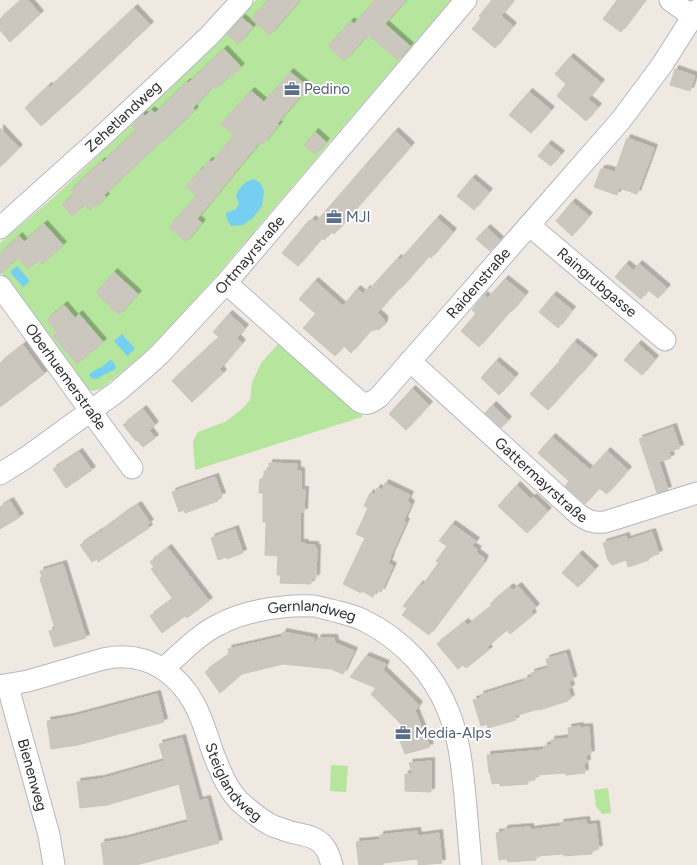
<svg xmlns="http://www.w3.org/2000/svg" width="697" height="865" font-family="Figtree,sans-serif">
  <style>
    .green { fill: #b6e59e }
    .water { fill: #75cff0 }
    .building { fill: #cbc7bf; stroke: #cbc5ba; filter: url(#shadow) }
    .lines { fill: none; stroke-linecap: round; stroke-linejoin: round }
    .minor-casing { stroke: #b4b7c1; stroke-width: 23 }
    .minor { stroke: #fff; stroke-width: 21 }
    .labels { text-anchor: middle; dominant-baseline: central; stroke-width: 4; stroke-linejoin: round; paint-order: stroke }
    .service-label { font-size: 15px; fill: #4e5e75; stroke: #fff; text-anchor: start }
    .street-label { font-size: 15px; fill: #2e2e2e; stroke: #fff }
  </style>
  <defs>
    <filter id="shadow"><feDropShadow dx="3.5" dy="-3.5" stdDeviation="0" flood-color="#0004"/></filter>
  </defs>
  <rect width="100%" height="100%" fill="#efe9e1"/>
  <g class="green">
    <polygon points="256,0 451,0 217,275 164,334 140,357 101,389 92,391 87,389 83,384 0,271 0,243 54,197 222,39"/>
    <polygon points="280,342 363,413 362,417 195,470 193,441 198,432 225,422 243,408 250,400 252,383 261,363"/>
    <polygon points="331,765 348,766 346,792 330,791"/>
    <polygon points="608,788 611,813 602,814 596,806 594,790"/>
  </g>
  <g class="water">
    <path d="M254,179L261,184L264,191L262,206L253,218L243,225L231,226L227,220L226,213L236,209L239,203L236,196C239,187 245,181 254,179Z"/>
    <polygon points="17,266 30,281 23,287 10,272"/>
    <polygon points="122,334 135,349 127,356 114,341"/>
    <path d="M110,360L113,361L116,367L114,370L105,374L97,379C93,379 90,378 89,374L97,369L102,367Z"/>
  </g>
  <g class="building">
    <polygon points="21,0 28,0 40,14 10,42 0,30 0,19"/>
    <polygon points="268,0 300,0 270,35 251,19"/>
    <polygon points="375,0 406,0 385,24 410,46 398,60 368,35 344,61 328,46 351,21 354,24"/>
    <polygon points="492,0 514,0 501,16 513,26 495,48 472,29 481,18 479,16"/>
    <polygon points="617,0 645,0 621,32 603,19"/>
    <polygon points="134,8 150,25 79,92 41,126 25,108 48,86 50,87"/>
    <polygon points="242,18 253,27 238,44 227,34"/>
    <polygon points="224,49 241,67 230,77 229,76 216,89 213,86 193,108 195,110 161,143 160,142 104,195 106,197 96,207 95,206 90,210 85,205 72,216 62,205 74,194 71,190 102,161 103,162 136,130 132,126 143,114 145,116 151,110 155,113 187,82 188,83"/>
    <polygon points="570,57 601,83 588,99 598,107 586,121 557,96 566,84 555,74"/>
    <polygon points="675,69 695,76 690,91 670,85"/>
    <polygon points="290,72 308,87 277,124 279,125 263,144 260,142 197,219 202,223 186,242 169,227 197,195 186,187 200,170 201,171 209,161 212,162 234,135 221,124 251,91 264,102"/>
    <polygon points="529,92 551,110 531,133 509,115"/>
    <polygon points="0,128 19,148 0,167"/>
    <polygon points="395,131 411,146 334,234 332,232 324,240 322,238 298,266 282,253 306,224 307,225 312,219 316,222"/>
    <polygon points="315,132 326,142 315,154 304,145"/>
    <polygon points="627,138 654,148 637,194 619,188 617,195 594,187 601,169 606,169 615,172"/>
    <polygon points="548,144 561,154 551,166 538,156"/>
    <polygon points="472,178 489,192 474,210 457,196"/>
    <polygon points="572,202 589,216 572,236 556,221"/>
    <polygon points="437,218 453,232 431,258 429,256 400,289 399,288 377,313 384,319 384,324 380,329 370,331 351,353 344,346 335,356 303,328 316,314 299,299 315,281 343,306 357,289 363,294 367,289 369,290 398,258 400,260"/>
    <polygon points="44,224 63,245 42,264 38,260 28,269 18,258 0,274 0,254 19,236 24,242"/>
    <polygon points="487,228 500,240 490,251 476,239"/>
    <polygon points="626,264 633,270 639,264 667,288 658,298 648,290 641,299 615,277"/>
    <polygon points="114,272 138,294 119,315 96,293"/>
    <polygon points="505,279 525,295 511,312 510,311 479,347 461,331 476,314 472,310 484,295 488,298"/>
    <polygon points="553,295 572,310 558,328 539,312"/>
    <polygon points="64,305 75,318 79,314 103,342 77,364 53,336 57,333 47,320"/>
    <polygon points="229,314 245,328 237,338 242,343 220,369 223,373 192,402 172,381 219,337 213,332"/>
    <polygon points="574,342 594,358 579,376 578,376 548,410 530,394 560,361 559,360"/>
    <polygon points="638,344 655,359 642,375 624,360"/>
    <polygon points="23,345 44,374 0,407 0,363"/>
    <polygon points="496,361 515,377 499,395 481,378"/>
    <polygon points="412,389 429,405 406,430 389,414"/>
    <polygon points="493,405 508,420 501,428 485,413"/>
    <polygon points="143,409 155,425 149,430 155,438 143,447 137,440 136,441 123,425"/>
    <polygon points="673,427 680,448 669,452 671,458 659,462 668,490 657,493 639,439"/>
    <polygon points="552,437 590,470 607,451 628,470 607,494 599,488 585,504 565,486 569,481 538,453"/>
    <polygon points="79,452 92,470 66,488 53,469"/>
    <polygon points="269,463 297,464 297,471 301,471 301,490 305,490 304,512 300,512 300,543 305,543 305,545 315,545 315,548 317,548 316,578 311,578 311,584 280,583 281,575 277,575 278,556 265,555 266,522 263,522 263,493 259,493 260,479 264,479 264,471 269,471"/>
    <polygon points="215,477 222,496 217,498 218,501 185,513 184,510 179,512 172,492"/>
    <polygon points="385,483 410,495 407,501 411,504 404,520 406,522 390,557 391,557 388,564 393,566 381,592 376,590 373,597 362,591 361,593 343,584 365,538 356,534 368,508 364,506 370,493 374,495 377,488 382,490"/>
    <polygon points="517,485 531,499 533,497 548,511 527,533 498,506"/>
    <polygon points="10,501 20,517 0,529 0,507"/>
    <polygon points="138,505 150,523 147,525 149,528 98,562 97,559 92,562 80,545 99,532 100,532 124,514"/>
    <polygon points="452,524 476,541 472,546 478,550 476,552 485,559 483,561 484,562 429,635 402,615 407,608 403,606 420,584 422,586 439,562 436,561 447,546 439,541"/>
    <polygon points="235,529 243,553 227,559 226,557 218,560 211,538"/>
    <polygon points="652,532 659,554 648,557 649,560 628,567 626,560 612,565 608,560 603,543 626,536 627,540"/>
    <polygon points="168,548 209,601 187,618 185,616 162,633 150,616 173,599 151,569 154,567 150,562"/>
    <polygon points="579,554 595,569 578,587 562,573"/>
    <polygon points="63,564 86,638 54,647 49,631 55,629 40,578 42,577 40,571"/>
    <polygon points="518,586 536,607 531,612 533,615 510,634 507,630 487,647 489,650 466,668 463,665 458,669 437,644 465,622 468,625 492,606 490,604 510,587 513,590"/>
    <polygon points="283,632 314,638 314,647 318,638 334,638 335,643 354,651 343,674 331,669 283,664 242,674 220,693 205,672 229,655 228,649 281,637"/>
    <polygon points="566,653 573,678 573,680 569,681 571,688 568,689 571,699 568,699 568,701 539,710 539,709 514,716 516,720 488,728 487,724 481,726 473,700 481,698 480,695 525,681 524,679 532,677 531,673 548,668 546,659"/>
    <polygon points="366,656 386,664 383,670 419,705 415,711 430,747 405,754 396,730 404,727 371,694 376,688 350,677"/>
    <polygon points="157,694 164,722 78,745 51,749 47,721 71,717"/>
    <polygon points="580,726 580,728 589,727 591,754 586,755 587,763 584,763 585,773 566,775 566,773 535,775 535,780 528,780 528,784 500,786 500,783 492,784 490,773 489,773 487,755 544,750 544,746 552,745 551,740 569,738 568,728"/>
    <polygon points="182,738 199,801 207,799 219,843 136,865 104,865 101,843 125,839 188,822 179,784 107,805 80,808 77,782 101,779 164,761 159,744"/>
    <polygon points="431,761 431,792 405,791 405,774 413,774 409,763"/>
    <polygon points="586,820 587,825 596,824 599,849 592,850 592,854 564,856 564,854 536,856 536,860 508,862 507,859 499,860 496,833 504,832 504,829 530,827 530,830 561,826 560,823"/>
    <polygon points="417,831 418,836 439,833 442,863 418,865 418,859 383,863 383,865 359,865 356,842 380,840 380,835"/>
  </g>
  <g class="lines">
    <defs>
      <g id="minor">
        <polyline points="670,0 693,17 697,18"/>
        <path id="s1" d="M529,225L665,340"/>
        <path id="s2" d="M0,228L100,138L171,72L209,36L242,0"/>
        <path id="s3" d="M226,283L359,401C367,406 372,402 379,397L621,120L662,65L697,10"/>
        <path id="s4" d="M0,286L132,468"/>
        <path id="s5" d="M410,361L578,514C588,521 592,523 605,522L697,493"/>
        <path id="s6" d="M0,474L27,457L118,391L148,365L160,354L226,283L466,0"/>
        <path id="s7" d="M163,669C194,690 202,719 213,753C220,770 226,787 239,801C249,810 261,820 273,826C279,828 285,830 290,832C303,835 318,836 325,848C329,853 330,859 332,865"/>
        <path id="s8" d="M9,685L11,698L49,835L54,865"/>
        <path id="s9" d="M0,686L28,681L103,659C125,654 144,657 163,669C180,654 200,633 220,624C231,618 244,614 257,611C276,607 295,605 314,606C320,607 326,609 331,610C342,613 353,615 363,620C402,639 434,673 449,713C460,740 462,768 465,796C467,819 469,842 471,865"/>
      </g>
    </defs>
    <use href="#minor" class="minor-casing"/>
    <use href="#minor" class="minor"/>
  </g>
  <defs>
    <symbol id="office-bare" viewBox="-9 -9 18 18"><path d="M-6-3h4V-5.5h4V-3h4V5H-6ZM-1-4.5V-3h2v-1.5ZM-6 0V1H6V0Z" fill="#5c6f8a" stroke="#fff" stroke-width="2.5" paint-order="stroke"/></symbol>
  </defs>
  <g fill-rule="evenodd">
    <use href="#office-bare" x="281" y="78" width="22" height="22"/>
    <use href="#office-bare" x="323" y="206" width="22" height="22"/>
    <use href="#office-bare" x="392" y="722" width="22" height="22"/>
  </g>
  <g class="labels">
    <g class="service-label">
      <text x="304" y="89">Pedino</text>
      <text x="346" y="217">MJI</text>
      <text x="415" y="733">Media-Alps</text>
    </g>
    <g class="street-label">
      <text stroke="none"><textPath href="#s2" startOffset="166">Zehetlandweg</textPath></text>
      <text stroke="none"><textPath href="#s6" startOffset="334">Ortmayrstraße</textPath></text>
      <text stroke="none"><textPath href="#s1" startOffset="89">Raingrubgasse</textPath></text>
      <text stroke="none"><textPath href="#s3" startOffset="351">Raidenstraße</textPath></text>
      <text stroke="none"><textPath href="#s4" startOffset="112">Oberhuemerstraße</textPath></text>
      <text stroke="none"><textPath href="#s5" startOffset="177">Gattermayrstraße</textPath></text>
      <text stroke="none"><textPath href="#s9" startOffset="337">Gernlandweg</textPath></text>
      <text stroke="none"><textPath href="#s8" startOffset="93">Bienenweg</textPath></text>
      <text stroke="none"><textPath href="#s7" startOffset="136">Steiglandweg</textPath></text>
    </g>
  </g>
</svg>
